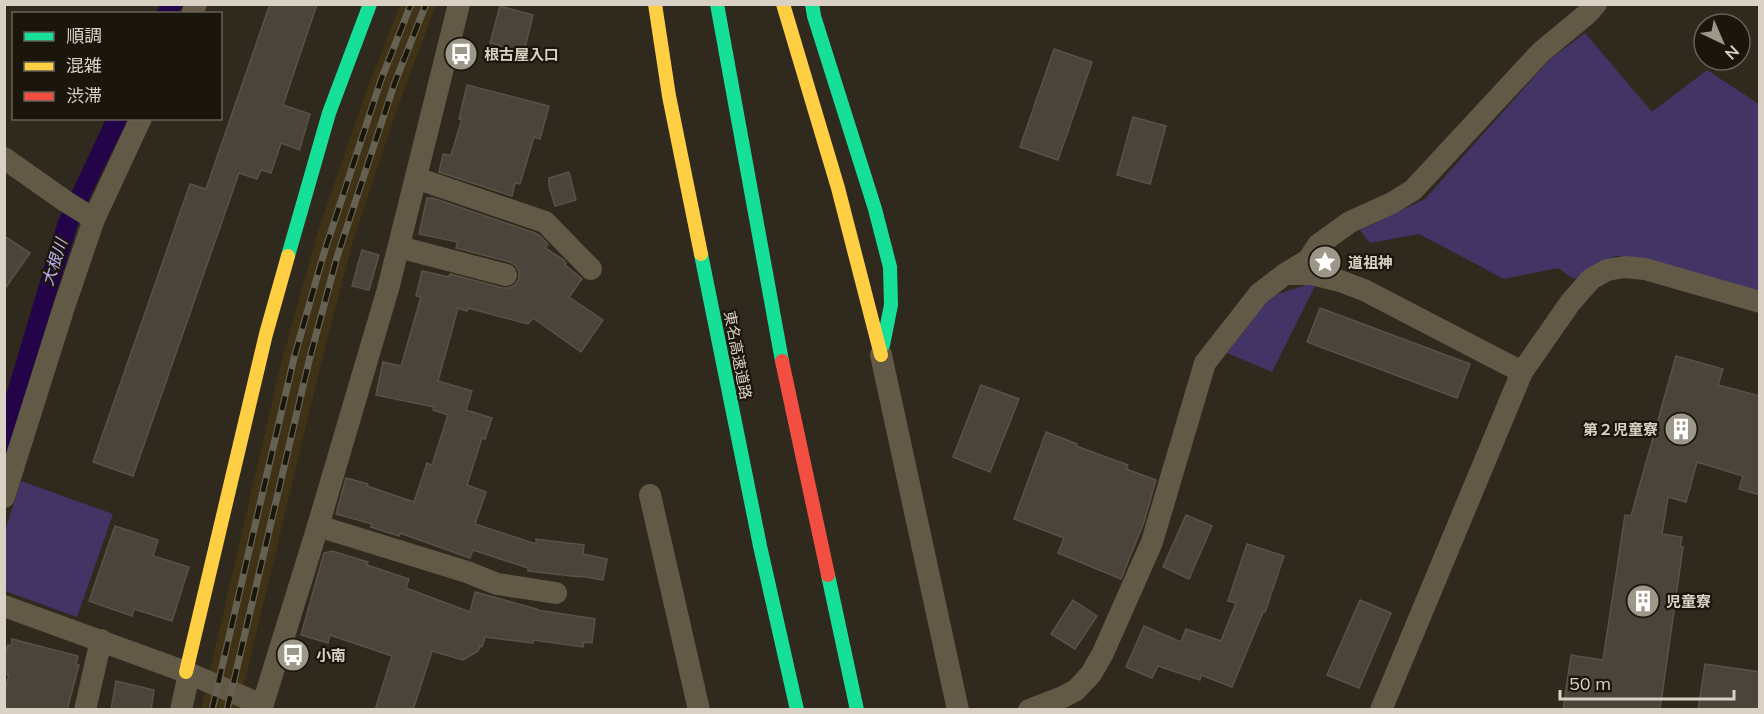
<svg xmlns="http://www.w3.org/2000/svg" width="1764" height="714" font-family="Mulish,'Noto Sans JP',sans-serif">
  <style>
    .built { fill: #3f3215 }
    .green { fill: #433466 }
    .water { fill: #230449 }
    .building { fill: #4a443a; stroke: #585348; stroke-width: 1.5 }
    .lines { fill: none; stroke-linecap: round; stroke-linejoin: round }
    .street { stroke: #625a47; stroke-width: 22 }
    .fast { stroke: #16e098; stroke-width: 14 }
    .slow { stroke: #ffcf43; stroke-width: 14 }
    .jam { stroke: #f24e42; stroke-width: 14 }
    .rail-casing { stroke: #676154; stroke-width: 7 }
    .rail { stroke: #1b160c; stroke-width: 4.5; stroke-dasharray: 14; stroke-linecap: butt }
    .labels { text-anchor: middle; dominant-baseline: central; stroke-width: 4.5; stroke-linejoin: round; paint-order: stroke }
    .poi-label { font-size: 15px; font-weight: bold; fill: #d8d1c4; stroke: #1b160c; text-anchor: start }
    .street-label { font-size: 15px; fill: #d8d1c4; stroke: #1b160c }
    .water-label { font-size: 16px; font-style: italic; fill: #c1b3f4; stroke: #1b160c }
  </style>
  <rect width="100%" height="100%" fill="#302a1e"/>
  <polygon class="built" points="400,5 436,5 397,109 353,241 321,363 238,709 201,710 281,364 318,231 366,92"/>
  <g class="green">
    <polygon points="1585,33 1652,112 1707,70 1759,104 1759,291 1639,258 1615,256 1589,274 1574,279 1558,268 1504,279 1419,234 1370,243 1360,230 1425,199 1550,59"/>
    <polygon points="1310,284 1315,286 1272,372 1227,353 1271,296"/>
    <polygon points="21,481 113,514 77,617 5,591 5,531"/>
  </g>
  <g class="water">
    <polygon points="160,5 160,4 183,5 179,13 156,13"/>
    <polygon points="106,119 128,119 81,215 5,457 5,398 58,221"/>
  </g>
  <g class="building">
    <polygon points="270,4 317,4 283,105 310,114 300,148 300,150 281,143 271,173 261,170 257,179 239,173 133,476 93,462 190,184 206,189"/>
    <polygon points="500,6 533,15 524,52 490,43"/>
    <polygon points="1054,49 1092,62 1058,160 1020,147"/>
    <polygon points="467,85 549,106 540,139 534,137 520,184 515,183 512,196 439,172 443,154 451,155 462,119 459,119"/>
    <polygon points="1133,117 1166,126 1150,184 1117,175"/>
    <polygon points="569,172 576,200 555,206 549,186 549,178"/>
    <polygon points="427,198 433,198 535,233 540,236 548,244 545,248 564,260 566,263 565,265 582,279 569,297 603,320 581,352 533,318 528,324 468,308 467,311 458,308 438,381 472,391 466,410 492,418 485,439 482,438 467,485 486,492 475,524 536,544 536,539 584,545 583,554 607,559 603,580 580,576 580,577 528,571 528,568 473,550 470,558 400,533 399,536 371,527 372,524 336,514 346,478 368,484 367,486 414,502 427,463 432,465 448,415 433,410 434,407 376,395 383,362 401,366 421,297 416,296 422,271 449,277 450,274 503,288 509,288 515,285 519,279 519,271 516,266 510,262 456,248 458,242 419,234"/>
    <polygon points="4,236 30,253 4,290"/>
    <polygon points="362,250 379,255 369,290 352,286"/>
    <polygon points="1320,308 1470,364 1457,398 1307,342"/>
    <polygon points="1676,356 1723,369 1718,385 1760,396 1760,495 1739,489 1743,476 1697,462 1686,502 1668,497 1662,534 1682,537 1680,547 1683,547 1660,710 1563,710 1571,655 1603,660 1625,515 1631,516"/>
    <polygon points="981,385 1019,399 990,472 953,457"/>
    <polygon points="1046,432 1077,444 1076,446 1128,465 1126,469 1156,480 1144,522 1121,579 1058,553 1064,538 1014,519"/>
    <polygon points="1186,515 1212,526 1189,579 1163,567"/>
    <polygon points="115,526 158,540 153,556 189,567 172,621 134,609 132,616 89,601"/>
    <polygon points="1247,544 1284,556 1265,612 1263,612 1232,687 1201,675 1200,680 1158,666 1152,678 1126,667 1144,626 1181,642 1186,629 1221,641 1236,603 1228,601"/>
    <polygon points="332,551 368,562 367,565 409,579 406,588 470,612 475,592 537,609 537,610 595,619 592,643 584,642 583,647 533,640 533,643 485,637 482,647 480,646 478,651 463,660 432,651 413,710 375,710 392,656 330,635 328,643 301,635 324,553"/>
    <polygon points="1073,600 1097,616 1075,649 1051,634"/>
    <polygon points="1360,600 1391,613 1359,688 1327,675"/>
    <polygon points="12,639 78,656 76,664 79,665 67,710 15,710 4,707 4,694 9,675 4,674 4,658 8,645 11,646"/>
    <polygon points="1705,664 1760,672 1760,710 1698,710"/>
    <polygon points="116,681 154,690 151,710 111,710"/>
  </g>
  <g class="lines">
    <g class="street">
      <polyline points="192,14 196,4"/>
      <polyline points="4,158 65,201 94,219"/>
      <polyline points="416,178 545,222 591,269"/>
      <polyline points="399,247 506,275"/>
      <polyline points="1285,274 1308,260 1318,245 1350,222 1392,203 1413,190 1541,52 1587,14 1596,4"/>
      <polyline points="881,355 958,710"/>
      <polyline points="650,495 699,710"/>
      <polyline points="4,497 64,307 94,219 141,118"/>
      <polyline points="318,526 467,572 497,584 556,593"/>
      <polyline points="4,606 186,672 262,705"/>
      <polyline points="85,710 101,640"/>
      <polyline points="181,710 189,674"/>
      <polyline points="261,710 318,526 388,289 459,4"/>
      <polyline points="1029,710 1063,697 1076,690 1091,674 1103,653 1152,542 1205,363 1259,294 1285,274 1312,274 1340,281 1364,290 1522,372"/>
      <polyline points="1381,710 1522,372 1570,303 1591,279 1607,270 1625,267 1645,269 1760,302"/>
    </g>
    <g class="fast">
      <polyline points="717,4 782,361"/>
      <polyline points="812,4 814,16 875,209 890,267 891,305 883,345"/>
      <polyline points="701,254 760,546 797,710"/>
      <polyline points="288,256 329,113 370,4"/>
      <polyline points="828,575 857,710"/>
    </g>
    <g class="slow">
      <polyline points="655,4 669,96 701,254"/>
      <polyline points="783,4 838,188 881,355"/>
      <polyline points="186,672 266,334 288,256"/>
    </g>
    <polyline class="jam" points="782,361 828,575"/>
    <defs>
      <g id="rail">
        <polyline points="212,710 294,358 324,253 381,80 411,4"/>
        <polyline points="227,710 309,361 337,257 395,82 426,4"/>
      </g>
    </defs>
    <use href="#rail" class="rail-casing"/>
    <use href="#rail" class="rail"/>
  </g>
  <defs>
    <symbol id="bus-disc" viewBox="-11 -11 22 22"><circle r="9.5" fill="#9d978a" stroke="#1b160c"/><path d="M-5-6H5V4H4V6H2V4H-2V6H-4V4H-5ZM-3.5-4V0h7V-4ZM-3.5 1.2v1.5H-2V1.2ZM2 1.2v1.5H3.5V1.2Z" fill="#fff"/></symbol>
    <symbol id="sight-disc" viewBox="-11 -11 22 22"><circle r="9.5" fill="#9d978a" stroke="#1b160c"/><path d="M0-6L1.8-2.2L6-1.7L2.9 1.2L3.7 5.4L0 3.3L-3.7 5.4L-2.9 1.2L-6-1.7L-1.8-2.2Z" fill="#fff"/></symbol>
    <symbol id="building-disc" viewBox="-11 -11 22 22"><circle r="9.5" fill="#9d978a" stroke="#1b160c"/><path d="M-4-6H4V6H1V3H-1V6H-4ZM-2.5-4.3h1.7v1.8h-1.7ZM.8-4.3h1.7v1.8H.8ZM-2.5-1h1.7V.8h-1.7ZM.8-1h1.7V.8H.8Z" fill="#fff"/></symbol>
  </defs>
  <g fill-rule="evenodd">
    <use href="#bus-disc" x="442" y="35" width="38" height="38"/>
    <use href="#sight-disc" x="1306" y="243" width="38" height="38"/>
    <use href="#building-disc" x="1662" y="410" width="38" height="38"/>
    <use href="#building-disc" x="1624" y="582" width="38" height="38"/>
    <use href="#bus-disc" x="274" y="636" width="38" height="38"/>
  </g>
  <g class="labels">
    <g class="poi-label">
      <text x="484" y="54">根古屋入口</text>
      <text x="1348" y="262">道祖神</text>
      <text x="1658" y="429" text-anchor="end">第２児童寮</text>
      <text x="1666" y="601">児童寮</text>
      <text x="316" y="655">小南</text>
    </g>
    <g class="street-label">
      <text transform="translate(738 355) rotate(79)">東名高速道路</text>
    </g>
    <g class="water-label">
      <text transform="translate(54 262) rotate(-72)">大根川</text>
    </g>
  </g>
  <rect width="1764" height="714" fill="none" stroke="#d8d1c4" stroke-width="12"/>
  <rect x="12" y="12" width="210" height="108" fill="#1b160c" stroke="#676156" stroke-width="1.5"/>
  <rect x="24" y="32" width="30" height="9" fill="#16e098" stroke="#676156" stroke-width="1.5"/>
  <text x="66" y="42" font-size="18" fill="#d8d1c4">順調</text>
  <rect x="24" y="62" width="30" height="9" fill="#ffcf43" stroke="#676156" stroke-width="1.5"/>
  <text x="66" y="72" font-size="18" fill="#d8d1c4">混雑</text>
  <rect x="24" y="92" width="30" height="9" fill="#f24e42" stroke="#676156" stroke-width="1.5"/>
  <text x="66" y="102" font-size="18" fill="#d8d1c4">渋滞</text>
  <g transform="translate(1722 42) rotate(136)"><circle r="28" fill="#1b160c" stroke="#676156" stroke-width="1.5"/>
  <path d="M0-4.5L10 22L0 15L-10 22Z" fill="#9d978a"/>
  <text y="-9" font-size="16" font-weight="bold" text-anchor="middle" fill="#d8d1c4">N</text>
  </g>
  <path d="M1560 690v9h174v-9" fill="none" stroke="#d8d1c4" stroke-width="3"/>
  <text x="1569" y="690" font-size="18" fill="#d8d1c4" stroke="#1b160c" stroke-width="4.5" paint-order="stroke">50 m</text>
</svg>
